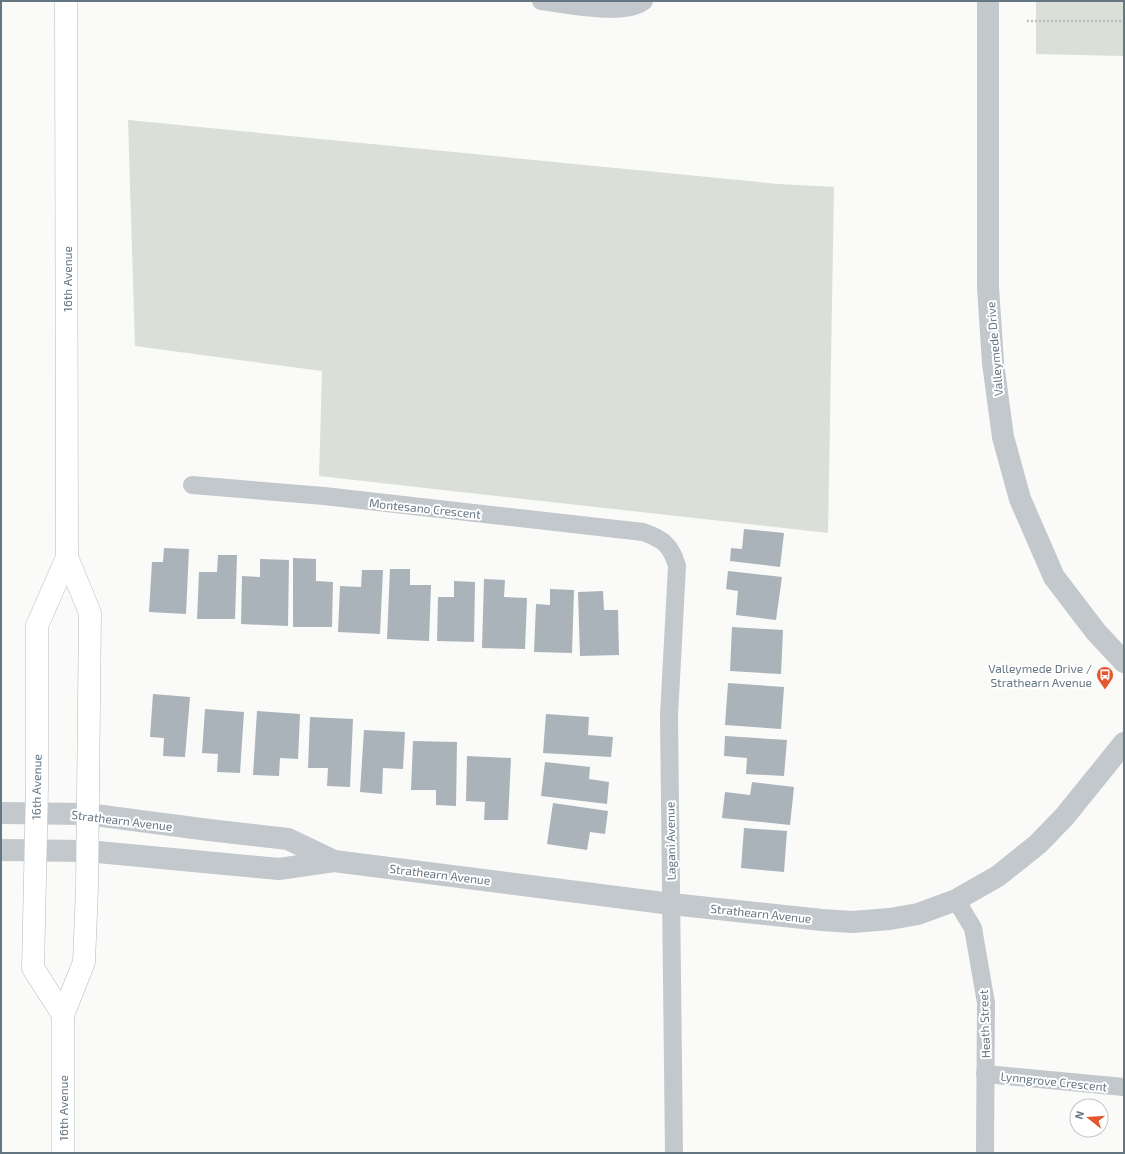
<svg xmlns="http://www.w3.org/2000/svg" width="1125" height="1154" font-family="'Exo 2',sans-serif">
  <style>
    .green { fill: #dadfd7 }
    .building { fill: #aab3b9 }
    .lines { fill: none; stroke-linecap: round; stroke-linejoin: round }
    .secondary-casing { stroke: #b3babf; stroke-width: 23 }
    .path { stroke: #bbbfc2; stroke-width: 2.5; stroke-dasharray: 2 2; stroke-linecap: butt }
    .minor { stroke: #c3c8cc; stroke-width: 18 }
    .tertiary { stroke: #c3c8cc; stroke-width: 22 }
    .secondary { stroke: #fff; stroke-width: 22 }
    .labels { text-anchor: middle; dominant-baseline: central; stroke-width: 4; stroke-linejoin: round; paint-order: stroke }
    .street-label { font-size: 12px; fill: #657683; stroke: #fff }
    .poi-label { font-size: 12px; fill: #657683; stroke: #fff; text-anchor: end }
  </style>
  <rect width="100%" height="100%" fill="#fafaf8"/>
  <g class="green">
    <polygon points="1036,1 1124,1 1124,56 1036,54"/>
    <polygon points="128,120 778,184 834,187 828,533 319,476 322,371 135,346"/>
  </g>
  <g class="building">
    <polygon points="744,529 784,533 780,567 730,561 731,548 742,549"/>
    <polygon points="164,548 189,549 186,614 149,612 152,562 163,562"/>
    <polygon points="218,555 237,555 235,619 197,619 199,572 217,572"/>
    <polygon points="293,558 316,559 316,581 333,582 332,627 293,627"/>
    <polygon points="260,559 289,560 288,626 241,624 242,576 260,577"/>
    <polygon points="390,569 410,569 410,585 431,585 429,641 387,639"/>
    <polygon points="362,570 383,570 380,634 338,632 340,586 361,587"/>
    <polygon points="728,571 782,577 776,620 736,615 738,591 726,589"/>
    <polygon points="484,579 505,580 504,597 527,598 525,649 482,648"/>
    <polygon points="454,581 475,582 474,642 437,641 438,597 454,597"/>
    <polygon points="550,589 574,590 572,653 534,652 536,604 550,605"/>
    <polygon points="603,591 604,610 618,610 619,655 580,656 578,592"/>
    <polygon points="732,627 783,630 781,674 730,671"/>
    <polygon points="728,683 784,687 781,729 725,725"/>
    <polygon points="153,694 190,697 185,757 163,756 164,738 150,737"/>
    <polygon points="205,709 244,712 240,773 217,772 218,754 202,753"/>
    <polygon points="257,711 300,714 298,759 280,758 279,776 253,775"/>
    <polygon points="546,714 589,717 588,735 613,737 611,757 543,753"/>
    <polygon points="310,717 353,719 350,787 327,786 328,768 308,768"/>
    <polygon points="364,730 405,732 403,769 383,768 382,794 360,792"/>
    <polygon points="725,736 787,740 784,776 746,774 747,758 724,756"/>
    <polygon points="413,741 457,742 456,806 436,805 436,790 411,790"/>
    <polygon points="467,756 511,758 508,820 484,820 485,802 466,801"/>
    <polygon points="545,762 590,767 589,779 609,782 607,804 541,796"/>
    <polygon points="752,782 794,787 790,825 722,818 725,792 750,795"/>
    <polygon points="553,803 608,811 605,834 590,832 587,850 547,844"/>
    <polygon points="744,828 787,831 784,872 741,868"/>
  </g>
  <g class="lines">
    <defs>
      <g id="secondary">
        <polyline points="63,1015 33,968 37,787 37,626 67,557"/>
        <polyline points="63,1153 63,1015 84,962 87,888 90,613 67,557 66,1"/>
      </g>
    </defs>
    <use href="#secondary" class="secondary-casing"/>
    <polyline class="path" points="1027,21 1124,21"/>
    <g class="minor">
      <path d="M541,1C565,4 625,17 644,1"/>
      <path d="M192,485L324,496L643,532C663,539 671,545 677,566L669,716L674,1153"/>
      <polyline points="956,900 973,928 986,1003 985,1153"/>
      <polyline points="985,1074 1124,1087"/>
    </g>
    <g class="tertiary">
      <polyline points="988,1 988,287 993,363 1003,437 1020,499 1054,577 1096,632 1124,662"/>
      <polyline points="1,813 87,814 209,830 288,839 334,861"/>
      <polyline points="1,850 87,851 279,869 334,861 671,904 822,920 852,922 890,919 918,914 956,900 998,876 1038,844 1065,816 1124,743"/>
    </g>
    <use href="#secondary" class="secondary"/>
  </g>
  <defs>
    <symbol id="bus-pin" viewBox="-11 -11 22 30"><path d="M0 17L-7.5 6A9.5 9.5 0 1 1 7.5 6Z" fill="#e4572e" stroke="#fff"/><path d="M-5-6H5V4H4V6H2V4H-2V6H-4V4H-5ZM-3.5-4V0h7V-4ZM-3.5 1.2v1.5H-2V1.2ZM2 1.2v1.5H3.5V1.2Z" fill="#fff"/></symbol>
  </defs>
  <g fill-rule="evenodd">
    <use href="#bus-pin" x="1095" y="665" width="20" height="27"/>
  </g>
  <g class="labels">
    <g class="street-label">
      <text transform="translate(67 279) rotate(-90)">16th Avenue</text>
      <text transform="translate(994 349) rotate(-95)">Valleymede Drive</text>
      <text transform="translate(425 508) rotate(6)">Montesano Crescent</text>
      <text transform="translate(36 787) rotate(-89)">16th Avenue</text>
      <text transform="translate(122 820) rotate(7)">Strathearn Avenue</text>
      <text transform="translate(670 841) rotate(-91)">Lagani Avenue</text>
      <text transform="translate(440 874) rotate(7)">Strathearn Avenue</text>
      <text transform="translate(761 913) rotate(6)">Strathearn Avenue</text>
      <text transform="translate(984 1024) rotate(-92)">Heath Street</text>
      <text transform="translate(1054 1081) rotate(6)">Lynngrove Crescent</text>
      <text transform="translate(63 1108) rotate(-90)">16th Avenue</text>
    </g>
    <g class="poi-label">
      <text x="1092" y="668">Valleymede Drive /<tspan x="1092" dy="14">Strathearn Avenue</tspan></text>
    </g>
  </g>
  <rect width="1125" height="1154" fill="none" stroke="#657683" stroke-width="4"/>
  <g transform="translate(1089 1118) rotate(287)"><circle r="19" fill="#ffffff" stroke="#c1c8cd"/>
  <path d="M0-3L7 15L0 10L-7 15Z" fill="#e4572e"/>
  <text y="-6" font-size="11" font-weight="bold" text-anchor="middle" fill="#657683">N</text>
  </g>
</svg>
